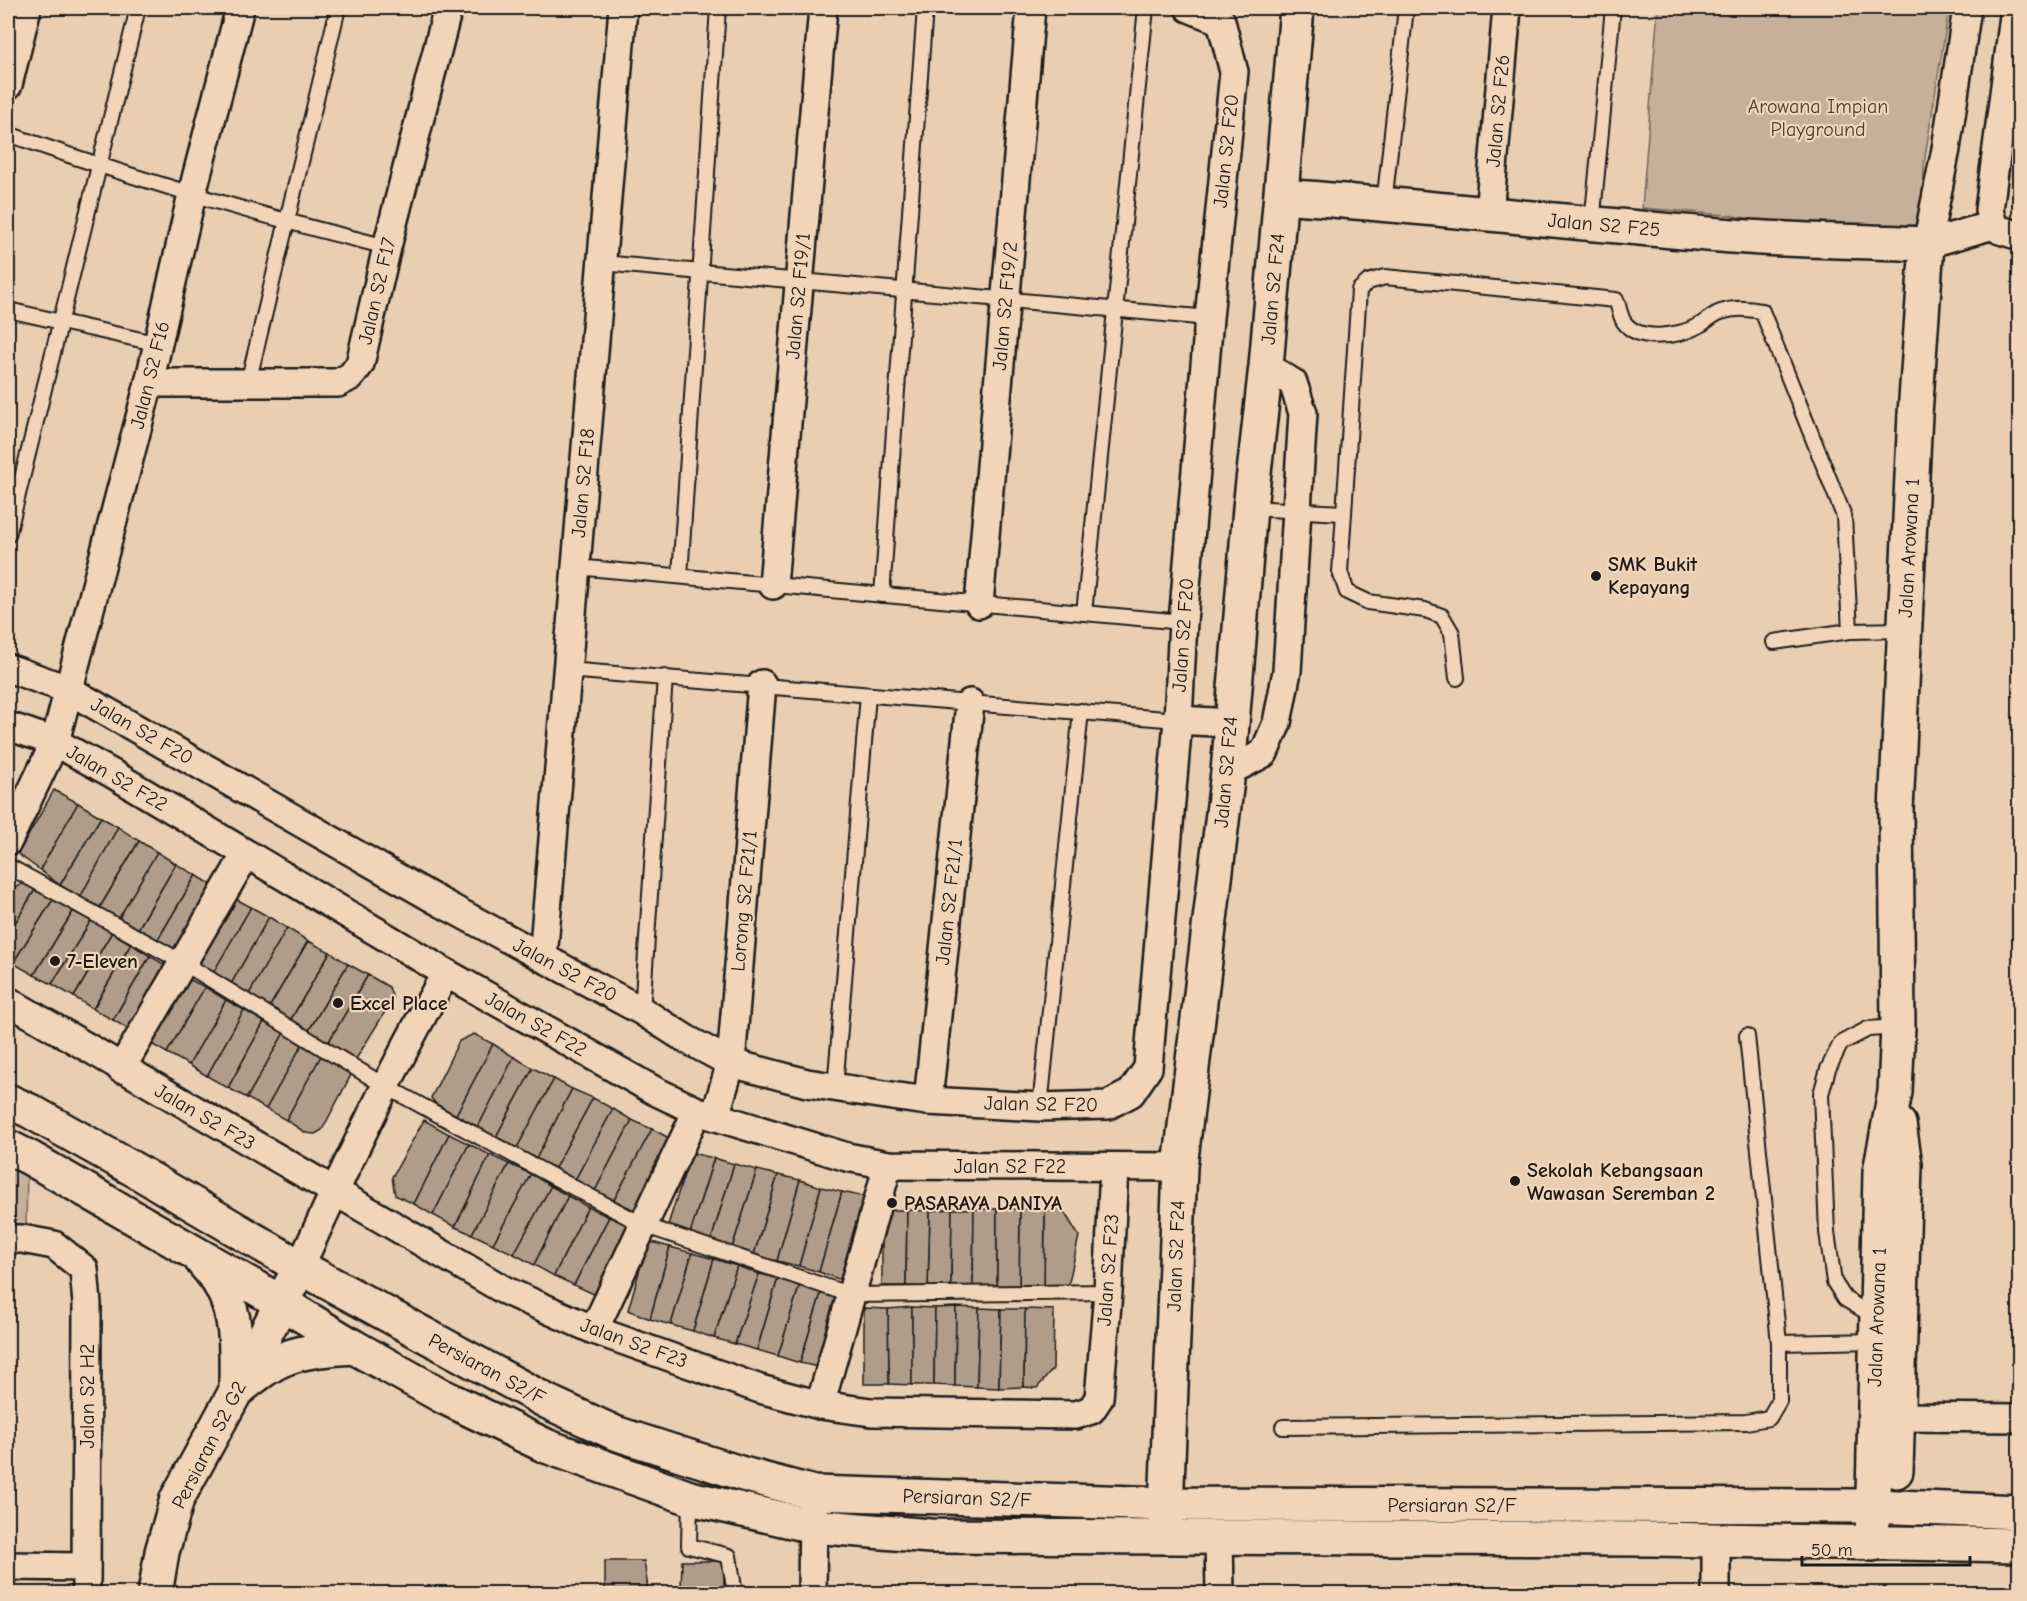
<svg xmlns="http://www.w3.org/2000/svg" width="2027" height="1601" font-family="'Comic Neue',sans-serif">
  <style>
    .green { fill: #c7b099; stroke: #72665a; stroke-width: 1.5 }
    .building { fill: #b09c89; stroke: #1c1c1c; stroke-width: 1.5 }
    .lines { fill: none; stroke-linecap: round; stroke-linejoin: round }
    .service-casing { stroke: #1c1c1c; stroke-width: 18 }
    .minor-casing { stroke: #1c1c1c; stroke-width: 32 }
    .tertiary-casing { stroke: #1c1c1c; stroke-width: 38 }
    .secondary-casing { stroke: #1c1c1c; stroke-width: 38 }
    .service { stroke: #f2d5b8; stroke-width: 14 }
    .minor { stroke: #f2d5b8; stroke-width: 27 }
    .tertiary { stroke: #f2d5b8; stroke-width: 33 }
    .secondary { stroke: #f2d5b8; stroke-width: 33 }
    .poi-dot { fill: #1c1c1c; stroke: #f2d5b8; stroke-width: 2 }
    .labels { text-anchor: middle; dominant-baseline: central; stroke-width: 4.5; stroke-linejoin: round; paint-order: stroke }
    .park-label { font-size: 20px; fill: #47413b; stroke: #f2d5b8 }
    .street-label { font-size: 20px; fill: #1c1c1c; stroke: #f2d5b8 }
    .poi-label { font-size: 20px; font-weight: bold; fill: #1c1c1c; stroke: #f2d5b8; text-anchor: start }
  </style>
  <rect width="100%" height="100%" fill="#e9ceb2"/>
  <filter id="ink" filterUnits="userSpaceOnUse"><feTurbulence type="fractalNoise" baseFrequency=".0167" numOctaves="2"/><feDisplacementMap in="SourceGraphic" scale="12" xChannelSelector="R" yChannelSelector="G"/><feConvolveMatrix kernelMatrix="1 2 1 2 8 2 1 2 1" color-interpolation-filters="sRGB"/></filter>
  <g filter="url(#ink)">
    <g class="green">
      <polygon points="1658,8 1949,8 1925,157 1918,245 1727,215 1642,208"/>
      <polygon points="8,1155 27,1165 26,1234 8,1235"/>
    </g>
    <g class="building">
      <polygon points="54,790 78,803 40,870 18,854"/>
      <polygon points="78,803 101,817 60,885 40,870"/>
      <polygon points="101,817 118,827 80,898 60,885"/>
      <polygon points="118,827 139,841 99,909 80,898"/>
      <polygon points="139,841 157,852 118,920 99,909"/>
      <polygon points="157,852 176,864 137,931 118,920"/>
      <polygon points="176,864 196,875 157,941 137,931"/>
      <polygon points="196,875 217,888 177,953 157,941"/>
      <polygon points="23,883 36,888 8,935 8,892"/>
      <polygon points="36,888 54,898 13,963 8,959 8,935"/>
      <polygon points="232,897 251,907 212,975 193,964"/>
      <polygon points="54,898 74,910 34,975 13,963"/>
      <polygon points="251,907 269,917 230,986 212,975"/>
      <polygon points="74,910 92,919 52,984 34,975"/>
      <polygon points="269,917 287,928 248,996 230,986"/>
      <polygon points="92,919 112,932 74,997 52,984"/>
      <polygon points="287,928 308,941 269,1008 248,996"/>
      <polygon points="112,932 131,944 93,1009 74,997"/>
      <polygon points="308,941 330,952 290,1021 269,1008"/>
      <polygon points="131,944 150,956 113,1020 93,1009"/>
      <polygon points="330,952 348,964 308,1032 290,1021"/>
      <polygon points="150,956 170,968 133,1032 113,1020"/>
      <polygon points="348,964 368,975 328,1043 308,1032"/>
      <polygon points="368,975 389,987 393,999 356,1059 328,1043"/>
      <polygon points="184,977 205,987 167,1053 146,1041"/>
      <polygon points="205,987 226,1000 189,1065 167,1053"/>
      <polygon points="226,1000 244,1010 207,1076 189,1065"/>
      <polygon points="244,1010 264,1022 228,1088 207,1076"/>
      <polygon points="264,1022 284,1033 247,1098 228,1088"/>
      <polygon points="284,1033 302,1045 266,1109 247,1098"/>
      <polygon points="474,1034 493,1044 456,1115 436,1104 431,1098 459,1041"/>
      <polygon points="493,1044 514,1057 478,1127 456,1115"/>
      <polygon points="302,1045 321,1056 286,1120 266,1109"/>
      <polygon points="321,1056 352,1073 322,1130 315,1134 306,1133 286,1120"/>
      <polygon points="514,1057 533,1068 496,1137 478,1127"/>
      <polygon points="533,1068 554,1079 517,1148 496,1137"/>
      <polygon points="554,1079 572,1089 536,1159 517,1148"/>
      <polygon points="572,1089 593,1098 555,1168 536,1159"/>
      <polygon points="593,1098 613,1109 575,1180 555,1168"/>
      <polygon points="613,1109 632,1120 595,1191 575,1180"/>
      <polygon points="424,1120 449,1134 414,1204 395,1195 392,1177"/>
      <polygon points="632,1120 652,1129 614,1200 595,1191"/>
      <polygon points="652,1129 675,1141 638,1212 614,1200"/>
      <polygon points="449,1134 469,1144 433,1215 414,1204"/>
      <polygon points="469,1144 490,1155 455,1227 433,1215"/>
      <polygon points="691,1153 714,1158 690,1234 667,1228"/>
      <polygon points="490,1155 509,1164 472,1234 455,1227"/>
      <polygon points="714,1158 734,1164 711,1241 690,1234"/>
      <polygon points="509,1164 531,1174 493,1244 472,1234"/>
      <polygon points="734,1164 757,1170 732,1248 711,1241"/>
      <polygon points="757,1170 778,1175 754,1255 732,1248"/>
      <polygon points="531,1174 551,1186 514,1254 493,1244"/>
      <polygon points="778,1175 800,1180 777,1261 754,1255"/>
      <polygon points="800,1180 821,1187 799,1266 777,1261"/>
      <polygon points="551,1186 568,1196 534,1265 514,1254"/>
      <polygon points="821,1187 842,1192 819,1272 799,1266"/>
      <polygon points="842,1192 865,1197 841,1280 819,1272"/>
      <polygon points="568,1196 588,1207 554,1276 534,1265"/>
      <polygon points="588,1207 609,1217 574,1285 554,1276"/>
      <polygon points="1061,1207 1079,1236 1068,1287 1044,1287 1045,1208"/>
      <polygon points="1045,1208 1044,1287 1019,1287 1020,1209"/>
      <polygon points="952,1209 951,1286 928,1287 930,1211"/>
      <polygon points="952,1209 974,1209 973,1286 951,1286"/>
      <polygon points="974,1209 997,1209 997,1287 973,1286"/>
      <polygon points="997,1209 1020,1209 1019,1287 997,1287"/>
      <polygon points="882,1210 907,1210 906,1286 882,1286"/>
      <polygon points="907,1210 930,1211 928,1287 906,1286"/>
      <polygon points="609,1217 632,1226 596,1295 574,1285"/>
      <polygon points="648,1241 670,1247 650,1319 628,1310"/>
      <polygon points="670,1247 692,1253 671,1325 650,1319"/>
      <polygon points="692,1253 714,1259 693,1331 671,1325"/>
      <polygon points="714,1259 737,1266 714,1338 693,1331"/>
      <polygon points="737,1266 759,1274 735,1344 714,1338"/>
      <polygon points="759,1274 778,1278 757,1350 735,1344"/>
      <polygon points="778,1278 800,1284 778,1356 757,1350"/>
      <polygon points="800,1284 822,1290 800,1363 778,1356"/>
      <polygon points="822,1290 843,1295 823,1368 800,1363"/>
      <polygon points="912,1307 912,1385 889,1384 888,1309"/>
      <polygon points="912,1307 935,1308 934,1385 912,1385"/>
      <polygon points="956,1307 955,1386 934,1385 935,1308"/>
      <polygon points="956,1307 979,1308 977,1387 955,1386"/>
      <polygon points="864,1308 888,1309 889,1384 864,1384"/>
      <polygon points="979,1308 1001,1309 999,1388 977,1387"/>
      <polygon points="1001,1309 1025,1309 1024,1387 999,1388"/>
      <polygon points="1025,1309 1054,1310 1053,1369 1037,1388 1024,1387"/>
      <polygon points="605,1561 644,1561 648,1589 681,1589 682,1561 724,1561 724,1594 605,1594"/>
    </g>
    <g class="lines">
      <defs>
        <g id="service">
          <path d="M8,134C132,178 259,216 387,247"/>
          <polyline points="1384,204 1406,8"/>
          <polyline points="1592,224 1613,8"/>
          <polyline points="602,263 1209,318"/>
          <polyline points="8,310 159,344"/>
          <polyline points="248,383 338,8"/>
          <polyline points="1250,508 1343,513"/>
          <polyline points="8,535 138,8"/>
          <polyline points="576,567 1183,622"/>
          <polyline points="680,576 718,8"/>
          <polyline points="882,595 925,8"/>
          <polyline points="1084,613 1146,8"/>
          <polyline points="1850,631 1905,630"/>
          <polyline points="567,670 1178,720"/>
          <path d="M1457,678L1452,633L1442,616L1425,610L1368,602L1347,592L1340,572L1359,290L1368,282L1385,277L1616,300C1619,306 1620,316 1624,322C1639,343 1679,336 1698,326C1706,322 1713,314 1721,312C1736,307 1747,309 1762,311L1844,516L1850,631L1774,642"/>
          <polyline points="8,866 182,962 385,1086 643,1225 851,1295 1108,1292"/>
          <polyline points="642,1011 665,677"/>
          <polyline points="835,1088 868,695"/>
          <polyline points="1040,1107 1081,711"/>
          <polyline points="1875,1317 1845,1299 1834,1282 1827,1232 1821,1094 1828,1069 1841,1043 1868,1029 1898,1027"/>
          <polyline points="1779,1343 1877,1341"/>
          <polyline points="1283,1427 1746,1422 1769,1418 1779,1401 1779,1343 1747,1036"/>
          <polyline points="690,1498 689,1546 729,1556 735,1594"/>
        </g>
        <g id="minor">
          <polyline points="1967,8 1946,149 1927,244 1993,225"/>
          <polyline points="8,85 27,8"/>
          <polyline points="1489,214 1507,8"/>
          <polyline points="1993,225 1989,210 2015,8"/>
          <polyline points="1993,225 2000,230 2020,236"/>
          <polyline points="149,383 338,383 351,376 360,364 387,247 448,8"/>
          <polyline points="773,585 823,8"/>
          <polyline points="979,604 1031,8"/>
          <polyline points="8,668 67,689 438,901 642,1011 686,1039 731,1063 807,1083 898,1097 928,1101 1040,1107 1108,1105 1131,1093 1148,1068 1178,720 1183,622 1209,318 1234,72 1221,21 1189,8"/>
          <polyline points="1178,720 1231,723"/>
          <polyline points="8,726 55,742 113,774 446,973 655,1091 697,1111 847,1157 888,1165 1180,1167"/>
          <polyline points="1228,772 1264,753 1277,723 1287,671 1303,413 1293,383 1266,366"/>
          <polyline points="8,841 55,742 149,383 192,194 240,8"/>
          <polyline points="543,958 623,8"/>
          <polyline points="8,1001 504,1290 594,1330 760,1389 820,1405 871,1412 1076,1415 1091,1410 1099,1398 1108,1292 1114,1167"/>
          <polyline points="121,1069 246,854"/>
          <polyline points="928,1101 970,703"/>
          <polyline points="715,1116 731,1063 762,684"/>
          <polyline points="8,1239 22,1239 54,1245 84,1269 87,1304 86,1594"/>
          <path d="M300,1267C345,1167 392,1068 446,973"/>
          <polyline points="594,1330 697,1111"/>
          <polyline points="820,1405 888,1165"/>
          <polyline points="1898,1417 2020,1418"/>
          <polyline points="1219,1538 1220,1594"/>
          <polyline points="1716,1540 1716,1594"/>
          <polyline points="8,1566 86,1567"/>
          <polyline points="812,1594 813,1508"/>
        </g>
        <g id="tertiary">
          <path d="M1281,196C1432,207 1582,224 1732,236C1797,241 1862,241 1927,244L1915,414L1896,810L1898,1027L1895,1092L1880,1172L1872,1544"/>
          <polyline points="1896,1471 1905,1165 1899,1124"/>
          <polyline points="1165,1533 1180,1167 1228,772 1250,508 1266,366 1297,8"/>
          <polyline points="155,1594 162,1552 177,1499 236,1391 300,1267"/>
        </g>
        <g id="secondary">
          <polyline points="8,1101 30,1111 135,1170 300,1267 548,1402 615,1433 743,1474 814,1493 1167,1504 1873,1506 2020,1512"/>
          <polyline points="8,1147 30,1158 282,1303 354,1347 444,1397 546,1446 690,1498 813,1526 930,1536 1651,1539 2020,1545"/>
          <path d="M202,1261C209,1269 217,1278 222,1288C239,1319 236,1357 236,1391"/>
          <path d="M236,1391C249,1381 264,1368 279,1361C302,1350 329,1349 354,1347"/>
        </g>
      </defs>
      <use href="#service" class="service-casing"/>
      <use href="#minor" class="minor-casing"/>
      <use href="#tertiary" class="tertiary-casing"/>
      <use href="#secondary" class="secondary-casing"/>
      <use href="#service" class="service"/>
      <use href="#minor" class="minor"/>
      <use href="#tertiary" class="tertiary"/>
      <use href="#secondary" class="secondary"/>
    </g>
  </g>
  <g class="poi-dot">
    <circle cx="1596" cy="576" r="6"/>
    <circle cx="55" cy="961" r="6"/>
    <circle cx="338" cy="1003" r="6"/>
    <circle cx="1515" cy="1181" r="6"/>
    <circle cx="892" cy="1203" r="6"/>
  </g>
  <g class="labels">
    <g class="park-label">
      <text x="1818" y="106">Arowana Impian<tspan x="1818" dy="23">Playground</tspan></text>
    </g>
    <g class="street-label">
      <text transform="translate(1498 111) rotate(-85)">Jalan S2 F26</text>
      <text transform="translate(1226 151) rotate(-84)">Jalan S2 F20</text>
      <text transform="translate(1604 225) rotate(5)">Jalan S2 F25</text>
      <text transform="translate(1273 289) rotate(-85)">Jalan S2 F24</text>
      <text transform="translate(377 291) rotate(-77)">Jalan S2 F17</text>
      <text transform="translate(798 296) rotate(-85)">Jalan S2 F19/1</text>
      <text transform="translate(1005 306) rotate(-85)">Jalan S2 F19/2</text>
      <text transform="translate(150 375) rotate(-76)">Jalan S2 F16</text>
      <text transform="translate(583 483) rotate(-85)">Jalan S2 F18</text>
      <text transform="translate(1909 548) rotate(-87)">Jalan Arowana 1</text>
      <text transform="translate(1183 635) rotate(-86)">Jalan S2 F20</text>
      <text transform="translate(142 731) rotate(30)">Jalan S2 F20</text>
      <text transform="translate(1226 772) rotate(-85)">Jalan S2 F24</text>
      <text transform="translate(117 778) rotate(30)">Jalan S2 F22</text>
      <text transform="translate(744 901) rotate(-85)">Lorong S2 F21/1</text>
      <text transform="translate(949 902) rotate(-84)">Jalan S2 F21/1</text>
      <text transform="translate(565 970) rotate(28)">Jalan S2 F20</text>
      <text transform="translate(536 1024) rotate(29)">Jalan S2 F22</text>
      <text transform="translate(1041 1104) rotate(1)">Jalan S2 F20</text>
      <text transform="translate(205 1117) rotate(30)">Jalan S2 F23</text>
      <text x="1010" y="1166">Jalan S2 F22</text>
      <text transform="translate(1176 1256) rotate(-88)">Jalan S2 F24</text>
      <text transform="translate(1108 1270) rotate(-86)">Jalan S2 F23</text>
      <text transform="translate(1877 1317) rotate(-88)">Jalan Arowana 1</text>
      <text transform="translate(634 1343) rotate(20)">Jalan S2 F23</text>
      <text transform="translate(487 1369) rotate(28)">Persiaran S2/F</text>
      <text transform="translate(87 1396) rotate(-90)">Jalan S2 H2</text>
      <text transform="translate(209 1445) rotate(-63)">Persiaran S2 G2</text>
      <text transform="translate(967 1498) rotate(2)">Persiaran S2/F</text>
      <text x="1452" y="1505">Persiaran S2/F</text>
    </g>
    <g class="poi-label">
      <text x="1608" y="564">SMK Bukit<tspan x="1608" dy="23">Kepayang</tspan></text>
      <text x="67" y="961">7-Eleven</text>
      <text x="350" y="1003">Excel Place</text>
      <text x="1527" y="1170">Sekolah Kebangsaan<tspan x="1527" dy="23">Wawasan Seremban 2</tspan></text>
      <text x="904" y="1203">PASARAYA DANIYA</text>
    </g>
  </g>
  <rect width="2027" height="1601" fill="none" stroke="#f2d5b8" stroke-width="30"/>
  <rect x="15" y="15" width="1997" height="1571" fill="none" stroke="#1c1c1c" stroke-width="2" filter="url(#ink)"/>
  <path d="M1802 1556v9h168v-9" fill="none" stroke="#1c1c1c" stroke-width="3"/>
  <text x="1811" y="1556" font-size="18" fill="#1c1c1c" stroke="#f2d5b8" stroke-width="4.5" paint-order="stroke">50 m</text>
</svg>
